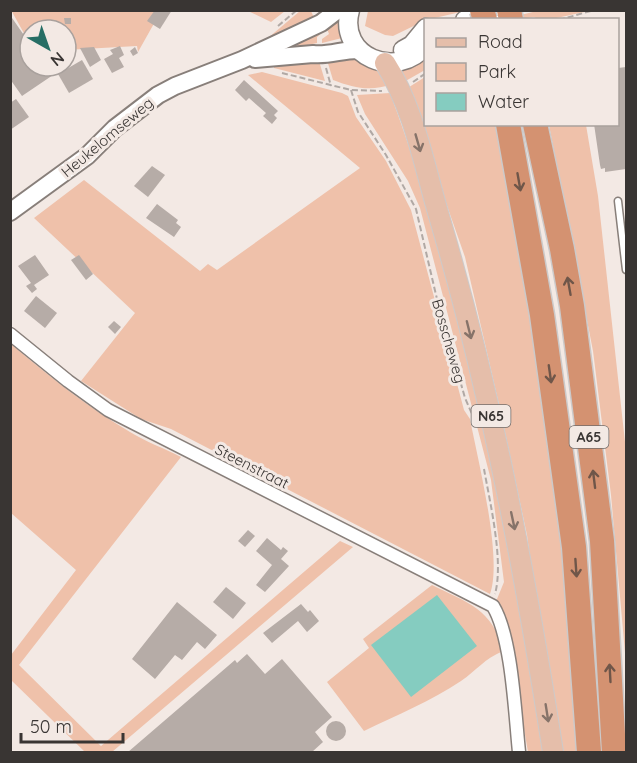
<svg xmlns="http://www.w3.org/2000/svg" width="637" height="763" font-family="Quicksand,sans-serif">
  <style>
    .green { fill: #efc1aa }
    .water { fill: #85ccc0 }
    .building { fill: #b6aca7 }
    .lines { fill: none; stroke-linecap: round; stroke-linejoin: round }
    .service-casing { stroke: #887f7a; stroke-width: 9 }
    .minor-casing { stroke: #887f7a; stroke-width: 15 }
    .tertiary-casing { stroke: #887f7a; stroke-width: 20 }
    .secondary-casing { stroke: #887f7a; stroke-width: 21 }
    .primary-casing { stroke: #cccaca; stroke-width: 22 }
    .motorway-casing { stroke: #cccaca; stroke-width: 27 }
    .path { stroke: #b1a9a5; stroke-width: 2; stroke-dasharray: 6 3; stroke-linecap: butt }
    .service { stroke: #fff; stroke-width: 6 }
    .minor { stroke: #fff; stroke-width: 12 }
    .tertiary { stroke: #fff; stroke-width: 16 }
    .secondary { stroke: #fff; stroke-width: 18 }
    .primary { stroke: #e5beaa; stroke-width: 20 }
    .motorway { stroke: #d49271; stroke-width: 24 }
    .motorway-bridge-casing { stroke: #cccaca; stroke-width: 27; stroke-linecap: butt }
    .motorway-bridge { stroke: #d49271; stroke-width: 24 }
    .oneway { stroke: #867369 }
    .oneway2 { stroke: #6f5649 }
    .labels { text-anchor: middle; dominant-baseline: central; stroke-width: 6; stroke-linejoin: round; paint-order: stroke }
    .shield { fill: #f3e9e4; stroke: #716b68; stroke-width: 1.5 }
    .shield-label { font-size: 14px; font-weight: bold; fill: #393533 }
    .street-label { font-size: 15px; fill: #393533; stroke: #f3e9e4 }
  </style>
  <rect width="100%" height="100%" fill="#f3e9e4"/>
  <g class="green">
    <polygon points="11,10 161,11 138,52 137,46 66,50 66,30 30,30 30,44"/>
    <polygon points="248,11 285,11 271,22"/>
    <polygon points="300,11 311,11 315,20 270,41 268,38"/>
    <polygon points="368,11 465,11 426,20 393,36 385,35 365,26"/>
    <polygon points="537,11 589,11 552,19 533,19 536,18 534,17 519,19 500,20"/>
    <polygon points="340,17 342,38 322,43 322,39 329,34 326,26"/>
    <polygon points="321,28 323,32 317,37 317,43 280,51"/>
    <polygon points="425,53 425,70 402,83 398,68"/>
    <path d="M355,55L378,70L392,84C371,92 354,88 333,80L327,60Z"/>
    <polygon points="319,61 325,81 274,68 274,65"/>
    <path d="M262,72L342,93L348,96L356,117L386,161L411,210L464,410L470,419C478,461 503,558 490,594L171,429L141,419L81,381L135,313L34,218L84,180L200,271L208,264L217,270L360,168L248,75Z"/>
    <polygon points="425,77 426,124 498,125 515,213 564,530 581,752 559,752 540,637 527,535 500,409 465,257 406,89"/>
    <path d="M390,93C469,305 505,531 548,752H528L510,648L495,604L504,582L491,480L420,208L408,181L365,114L357,95Z"/>
    <polygon points="549,125 586,125 598,196 626,451 626,664 611,495 593,351"/>
    <path d="M11,344C49,376 87,407 130,432C146,442 164,448 181,457L19,665L101,746L340,541L353,547L112,752H85L11,680V655L76,570L11,513Z"/>
    <path d="M432,585C468,603 493,609 503,651C484,659 477,670 461,681C431,701 397,715 364,731L327,682L369,648L363,639Z"/>
  </g>
  <polygon class="water" points="437,595 477,646 411,697 371,645"/>
  <g class="building">
    <polygon points="155,10 172,10 160,29 147,21"/>
    <polygon points="10,15 30,44 30,66 51,66 56,73 22,96 10,79"/>
    <polygon points="64,18 71,18 71,24 65,24"/>
    <polygon points="120,46 124,55 119,58 124,67 112,73 104,59 113,54 110,50"/>
    <polygon points="94,47 101,60 90,67 80,48"/>
    <polygon points="135,47 138,53 133,56 130,51"/>
    <polygon points="66,49 70,49 73,53 66,58"/>
    <polygon points="82,60 93,79 69,93 58,74"/>
    <polygon points="626,67 626,169 605,172 605,168 601,169 600,165 594,124 618,124 618,68"/>
    <polygon points="244,80 278,111 274,115 277,118 272,124 263,116 266,113 249,98 246,101 235,90"/>
    <polygon points="16,99 29,117 10,130 10,103"/>
    <polygon points="152,166 165,175 148,197 134,186"/>
    <polygon points="157,204 178,220 176,223 181,227 174,237 146,218"/>
    <polygon points="35,255 49,275 34,285 37,289 32,293 26,286 31,283 18,266"/>
    <polygon points="79,255 93,274 86,280 71,260"/>
    <polygon points="36,296 57,313 45,328 24,311"/>
    <polygon points="114,321 121,327 115,334 108,327"/>
    <polygon points="248,530 255,536 245,547 238,541"/>
    <polygon points="267,538 281,550 283,547 288,551 281,559 289,566 265,592 256,585 272,565 256,551"/>
    <polygon points="226,587 246,603 233,619 213,602"/>
    <polygon points="177,602 217,635 205,649 197,642 182,660 175,655 155,679 132,659"/>
    <polygon points="301,604 308,612 310,610 319,621 307,632 298,621 272,643 263,633"/>
    <polygon points="247,654 265,674 282,659 332,717 315,732 323,742 312,752 128,752 235,660 237,663"/>
    <circle cx="336" cy="731" r="10"/>
  </g>
  <g class="lines">
    <defs>
      <polyline id="service" points="618,201 626,270"/>
      <path id="minor" d="M10,334L68,381L108,410L493,606C512,637 515,714 519,752"/>
      <g id="tertiary">
        <path d="M255,59L313,54C329,56 344,49 360,50"/>
        <polyline points="10,212 87,156 115,128 158,95 175,86 242,60 321,23 338,10"/>
      </g>
      <g id="secondary">
        <path d="M350,10C337,57 397,81 426,45"/>
        <polyline points="465,20 496,13"/>
        <polyline points="403,50 412,45 426,28"/>
      </g>
      <path id="primary" d="M385,63C414,108 424,165 439,216C491,392 525,572 553,752"/>
      <g id="motorway">
        <polyline points="509,10 511,20"/>
        <polyline points="508,124 542,315 574,547 589,752"/>
        <polyline points="535,124 562,249 572,306 602,541 614,752"/>
      </g>
    </defs>
    <use href="#service" class="service-casing"/>
    <use href="#minor" class="minor-casing"/>
    <use href="#tertiary" class="tertiary-casing"/>
    <use href="#secondary" class="secondary-casing"/>
    <use href="#primary" class="primary-casing"/>
    <use href="#motorway" class="motorway-casing"/>
    <g class="path">
      <polyline points="559,20 594,10"/>
      <polyline points="278,26 297,10"/>
      <polyline points="326,68 331,86"/>
      <polyline points="282,73 351,90 382,91"/>
      <polyline points="413,82 426,73"/>
      <polyline points="351,90 358,112 386,155 416,209 436,295 465,398 472,414"/>
      <path d="M484,469C490,503 504,561 495,594"/>
    </g>
    <use href="#service" class="service"/>
    <use href="#minor" class="minor"/>
    <use href="#tertiary" class="tertiary"/>
    <use href="#secondary" class="secondary"/>
    <use href="#primary" class="primary"/>
    <use href="#motorway" class="motorway"/>
    <defs>
      <polyline id="motorway-bridge" points="482,10 485,20"/>
    </defs>
    <use href="#motorway-bridge" class="motorway-bridge-casing"/>
    <use href="#motorway-bridge" class="motorway-bridge"/>
  </g>
  <defs><path id="oneway-shaft" d="M-6 0H5M1.5-3L5.5 0L1.5 3" fill="none" stroke-width="1.6" stroke-linecap="round" stroke-linejoin="round" transform="scale(1.5)"/></defs>
  <g class="oneway">
    <use href="#oneway-shaft" transform="translate(418 143) rotate(74)"/>
    <use href="#oneway-shaft" transform="translate(469 330) rotate(76)"/>
    <use href="#oneway-shaft" transform="translate(513 521) rotate(78)"/>
    <use href="#oneway-shaft" transform="translate(547 713) rotate(81)"/>
  </g>
  <g class="oneway2">
    <use href="#oneway-shaft" transform="translate(519 182) rotate(80)"/>
    <use href="#oneway-shaft" transform="translate(569 286) rotate(-100)"/>
    <use href="#oneway-shaft" transform="translate(550 374) rotate(82)"/>
    <use href="#oneway-shaft" transform="translate(594 479) rotate(-97)"/>
    <use href="#oneway-shaft" transform="translate(576 568) rotate(86)"/>
    <use href="#oneway-shaft" transform="translate(610 673) rotate(-93)"/>
  </g>
  <g class="labels">
    <g class="shield">
      <rect x="471.5" y="405" width="39" height="22" rx="4.5"/>
      <rect x="569.5" y="426" width="39" height="22" rx="4.5"/>
    </g>
    <g class="shield-label">
      <text x="491" y="416">N65</text>
      <text x="589" y="437">A65</text>
    </g>
    <g class="street-label">
      <text transform="translate(107 137) rotate(-40)">Heukelomseweg</text>
      <text transform="translate(449 341) rotate(74)">Bosscheweg</text>
      <text transform="translate(252 466) rotate(27)">Steenstraat</text>
    </g>
  </g>
  <rect width="637" height="763" fill="none" stroke="#393533" stroke-width="24"/>
  <rect x="424" y="18" width="195" height="108" fill="#f3e9e4" stroke="#a9a19d" stroke-width="1.5"/>
  <rect x="436" y="38" width="30" height="9" fill="#e5beaa" stroke="#a9a19d" stroke-width="1.5"/>
  <text x="478" y="48" font-size="18" fill="#393533">Road</text>
  <rect x="436" y="63" width="30" height="18" fill="#efc1aa" stroke="#a9a19d" stroke-width="1.5"/>
  <text x="478" y="78" font-size="18" fill="#393533">Park</text>
  <rect x="436" y="93" width="30" height="18" fill="#85ccc0" stroke="#a9a19d" stroke-width="1.5"/>
  <text x="478" y="108" font-size="18" fill="#393533">Water</text>
  <g transform="translate(48 48) rotate(140)"><circle r="28" fill="#f3e9e4" stroke="#a9a19d" stroke-width="1.5"/>
  <path d="M0-4.5L10 22L0 15L-10 22Z" fill="#276e65"/>
  <text y="-9" font-size="16" font-weight="bold" text-anchor="middle" fill="#393533">N</text>
  </g>
  <path d="M21 733v9h102v-9" fill="none" stroke="#393533" stroke-width="3"/>
  <text x="30" y="733" font-size="18" fill="#393533" stroke="#f3e9e4" stroke-width="4.5" paint-order="stroke">50 m</text>
</svg>
